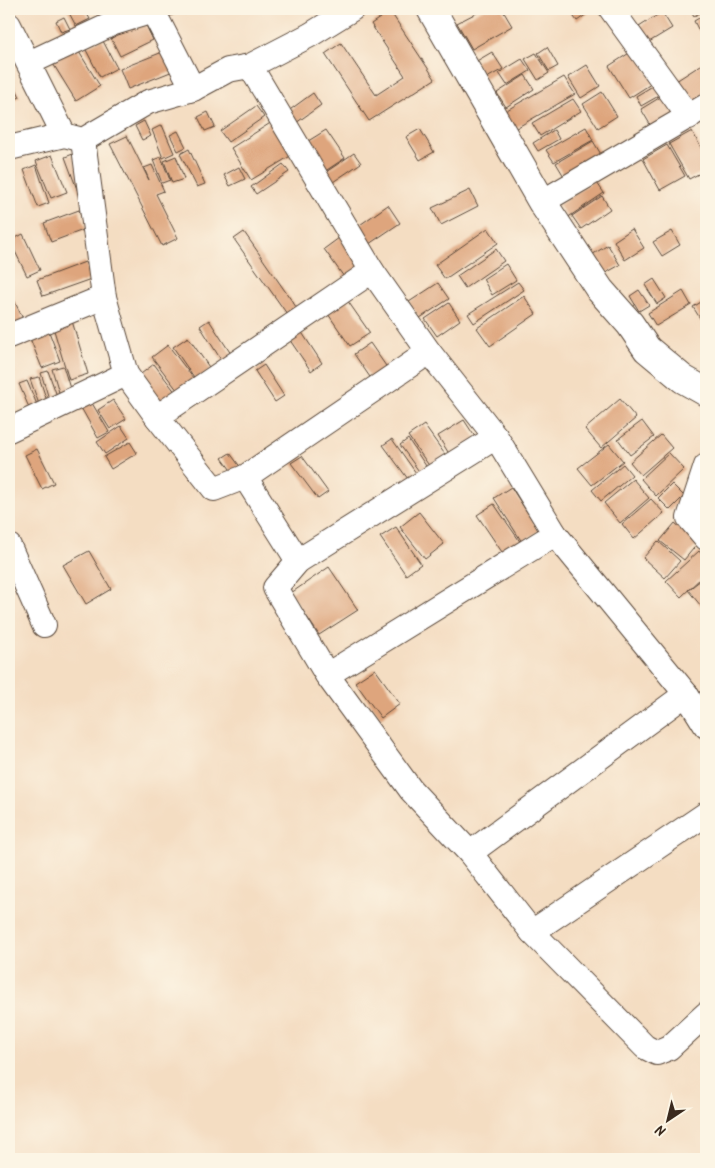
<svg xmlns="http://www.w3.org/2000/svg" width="715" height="1168" font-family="Kalam,sans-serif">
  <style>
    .building { fill: #dea57d }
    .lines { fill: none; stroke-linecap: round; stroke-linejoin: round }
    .minor-casing { stroke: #574537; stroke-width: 26 }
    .major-casing { stroke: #574537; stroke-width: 30 }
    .minor { stroke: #fff; stroke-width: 24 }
    .major { stroke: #fff; stroke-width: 28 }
  </style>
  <rect width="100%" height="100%" fill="#fcf5e5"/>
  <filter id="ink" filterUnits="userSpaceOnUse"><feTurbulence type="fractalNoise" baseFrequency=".02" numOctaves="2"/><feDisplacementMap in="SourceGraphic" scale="10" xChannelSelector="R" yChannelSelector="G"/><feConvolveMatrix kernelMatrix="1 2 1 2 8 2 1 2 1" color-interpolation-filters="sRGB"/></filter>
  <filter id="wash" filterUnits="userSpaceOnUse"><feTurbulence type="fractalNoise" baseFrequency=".0096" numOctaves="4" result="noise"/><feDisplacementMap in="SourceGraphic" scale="20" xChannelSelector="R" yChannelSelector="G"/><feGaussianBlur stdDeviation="1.12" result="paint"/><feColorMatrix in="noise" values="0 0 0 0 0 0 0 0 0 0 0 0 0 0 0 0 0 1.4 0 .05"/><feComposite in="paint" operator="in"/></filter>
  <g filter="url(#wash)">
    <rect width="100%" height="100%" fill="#f4ddc2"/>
    <g id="blocks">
      <g class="building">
        <polygon points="67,9 84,9 90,19 76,26"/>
        <polygon points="97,9 128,9 102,20"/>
        <polygon points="167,9 187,9 170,16"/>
        <polygon points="484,9 502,9 512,26 472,49 457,23"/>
        <polygon points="568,9 594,9 577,21"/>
        <polygon points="690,9 706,9 706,10 694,16"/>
        <polygon points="390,11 435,79 369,121 325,54 341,43 376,95 405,76 371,24"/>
        <polygon points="662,12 672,28 649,42 639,27"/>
        <polygon points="706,14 706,27 699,31 694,21"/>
        <polygon points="64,17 70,29 61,32 56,21"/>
        <polygon points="143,19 153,40 120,56 110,36"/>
        <polygon points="102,39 117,68 100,77 85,48"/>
        <polygon points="76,47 100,86 76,101 52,62"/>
        <polygon points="547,47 558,66 549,71 538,53"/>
        <polygon points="634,50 654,82 629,98 609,66"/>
        <polygon points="165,51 173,71 128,89 120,69"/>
        <polygon points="492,52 503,69 485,79 475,62"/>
        <polygon points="536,53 549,73 538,80 525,59"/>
        <polygon points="522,59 530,71 507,85 499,73"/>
        <polygon points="704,63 706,66 706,96 692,106 676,81"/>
        <polygon points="587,65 600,86 581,98 568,77"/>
        <polygon points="9,73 20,97 9,102"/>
        <polygon points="525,75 534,89 506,107 497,93"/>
        <polygon points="564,77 575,94 511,131 500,114"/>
        <polygon points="656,84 662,94 641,106 636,96"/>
        <polygon points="602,92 617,116 598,128 583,104"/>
        <polygon points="313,93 321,105 296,123 287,112"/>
        <polygon points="664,95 678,117 654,131 641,109"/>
        <polygon points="573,99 581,111 540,136 532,123"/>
        <polygon points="256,106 264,117 228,142 220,131"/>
        <polygon points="208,112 215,127 205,131 198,117"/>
        <polygon points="144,121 151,136 142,140 135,126"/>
        <polygon points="272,122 292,155 251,180 231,148"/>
        <polygon points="162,125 174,153 163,158 152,130"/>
        <polygon points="586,127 593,140 554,162 546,150"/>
        <polygon points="420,129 434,152 420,160 406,137"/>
        <polygon points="326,130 345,158 324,172 305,143"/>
        <polygon points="554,130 559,139 538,151 533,143"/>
        <polygon points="178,131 186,147 178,151 170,135"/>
        <polygon points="692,131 706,157 706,170 689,179 669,144"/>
        <polygon points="127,136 149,180 144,168 152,165 164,191 156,194 178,238 162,246 110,144"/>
        <polygon points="593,141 602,156 565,178 556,163"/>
        <polygon points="667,145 685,176 660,190 643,159"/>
        <polygon points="189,149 205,184 197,187 180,154"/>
        <polygon points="354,153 361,163 333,182 326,172"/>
        <polygon points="73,154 85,189 78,192 65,157"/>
        <polygon points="52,155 67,192 51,198 36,161"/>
        <polygon points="176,156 184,179 172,183 164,161"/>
        <polygon points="161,157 170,180 162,183 153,160"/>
        <polygon points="283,164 289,172 256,194 251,187"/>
        <polygon points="36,165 49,203 38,207 24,170"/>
        <polygon points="239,167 245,179 230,186 224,175"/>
        <polygon points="595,180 604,193 567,218 559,205"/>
        <polygon points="470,190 478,206 441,225 432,208"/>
        <polygon points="602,196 610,209 581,229 572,216"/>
        <polygon points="388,205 400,223 369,244 357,227"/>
        <polygon points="79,210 86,229 51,242 44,223"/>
        <polygon points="488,228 498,243 445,279 435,265"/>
        <polygon points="632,229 644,248 625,260 614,241"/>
        <polygon points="672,231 680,245 662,256 653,242"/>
        <polygon points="244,232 301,314 292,321 234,239"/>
        <polygon points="23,234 40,270 27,276 10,241"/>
        <polygon points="343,235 368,271 349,284 324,249"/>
        <polygon points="608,245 620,265 602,275 590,256"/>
        <polygon points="496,249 504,261 465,288 457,276"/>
        <polygon points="85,262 91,279 43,296 37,280"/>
        <polygon points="506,264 516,280 492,295 483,279"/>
        <polygon points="654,279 666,298 657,304 645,285"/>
        <polygon points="518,282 524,290 474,323 468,314"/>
        <polygon points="438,283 449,299 420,318 409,302"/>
        <polygon points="9,290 27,327 9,336"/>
        <polygon points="639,290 649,305 639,311 630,296"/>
        <polygon points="683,291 691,305 656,326 648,313"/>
        <polygon points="524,296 536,314 490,346 477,328"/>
        <polygon points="345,297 370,333 350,346 326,311"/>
        <polygon points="706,299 706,328 693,307"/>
        <polygon points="449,303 460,320 437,336 425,319"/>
        <polygon points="209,320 233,357 223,363 200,326"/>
        <polygon points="72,321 88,374 69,380 53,327"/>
        <polygon points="299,328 322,363 311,371 287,336"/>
        <polygon points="48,329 60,361 42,368 29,336"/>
        <polygon points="188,337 211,370 196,380 173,347"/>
        <polygon points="370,343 388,369 372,380 354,354"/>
        <polygon points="168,345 197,383 181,395 152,357"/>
        <polygon points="154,364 179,397 162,410 137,377"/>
        <polygon points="264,365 284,396 275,402 255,371"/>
        <polygon points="63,366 72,395 61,399 52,369"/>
        <polygon points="48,371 57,396 49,399 41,373"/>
        <polygon points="39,377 48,404 40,407 30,379"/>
        <polygon points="27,381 38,407 30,410 19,384"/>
        <polygon points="89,398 109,432 98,438 79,404"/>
        <polygon points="620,399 636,418 601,448 585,429"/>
        <polygon points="113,400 126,419 110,429 98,410"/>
        <polygon points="464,420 479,443 453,460 438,436"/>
        <polygon points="642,421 654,437 630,455 618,439"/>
        <polygon points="424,425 449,460 433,471 408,436"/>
        <polygon points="121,426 129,438 105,454 97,442"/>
        <polygon points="661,435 672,448 641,475 630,462"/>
        <polygon points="392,439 416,473 408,479 383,445"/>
        <polygon points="408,439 428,469 421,474 400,445"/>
        <polygon points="130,442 137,453 111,469 104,457"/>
        <polygon points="609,444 623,461 592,485 578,468"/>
        <polygon points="37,449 54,483 42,489 25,455"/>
        <polygon points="230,453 241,468 233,473 222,458"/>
        <polygon points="669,453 684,469 656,496 641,479"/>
        <polygon points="302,456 328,492 318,499 291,463"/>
        <polygon points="623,464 632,475 601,501 592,490"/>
        <polygon points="633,479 649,498 620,523 604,503"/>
        <polygon points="672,484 684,496 670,510 658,498"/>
        <polygon points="511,487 539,531 522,542 494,498"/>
        <polygon points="651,499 664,513 634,539 622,524"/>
        <polygon points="494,504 521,543 504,555 477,515"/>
        <polygon points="419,512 444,544 425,559 400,527"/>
        <polygon points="675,523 698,543 684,560 660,541"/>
        <polygon points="396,527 421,564 406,575 380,537"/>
        <polygon points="658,541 680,561 665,578 643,558"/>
        <polygon points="89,551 111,589 86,604 63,565"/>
        <polygon points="699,551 706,559 706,573 681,597 666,581"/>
        <polygon points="329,567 358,610 319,635 291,593"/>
        <polygon points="706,576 706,601 701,606 688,590"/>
        <polygon points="375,669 400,704 381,718 355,682"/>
      </g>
    </g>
  </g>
  <g filter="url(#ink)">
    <use href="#blocks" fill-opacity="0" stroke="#574537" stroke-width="1"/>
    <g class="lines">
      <defs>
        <g id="minor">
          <polyline points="611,9 689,117"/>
          <polyline points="9,25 64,135"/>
          <polyline points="29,63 114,23 153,11 193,89"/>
          <polyline points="250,66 372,271"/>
          <polyline points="83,140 104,297 126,374 157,417"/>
          <polyline points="9,148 64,135 83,140 148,102 193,89 228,70 250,66 310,35 352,9"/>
          <polyline points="542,202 706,106"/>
          <polyline points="9,336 104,297"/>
          <polyline points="9,430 126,374"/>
          <polyline points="706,466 689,518 706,538"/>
          <polyline points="245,477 214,489 157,417 372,271 429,352"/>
          <polyline points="9,546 44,625"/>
          <polyline points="298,561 245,477 429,352 496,437"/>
          <polyline points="327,675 555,534"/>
          <polyline points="706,726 686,694 555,534 496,437 298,561 275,588 327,675 411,790 470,853 532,932 645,1047 657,1053 669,1048 706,1014"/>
          <polyline points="470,853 686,694"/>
          <polyline points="532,932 706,814"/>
        </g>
        <polyline id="major" points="431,9 542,202 600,290 630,324 647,349 683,379 706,392"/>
      </defs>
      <use href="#minor" class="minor-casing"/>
      <use href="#major" class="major-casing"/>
      <use href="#minor" class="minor"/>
      <use href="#major" class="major"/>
    </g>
  </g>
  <rect width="715" height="1168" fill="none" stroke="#fcf5e5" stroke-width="30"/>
  <g transform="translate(668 1120) rotate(215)" stroke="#fcf5e5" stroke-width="4" paint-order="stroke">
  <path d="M0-4L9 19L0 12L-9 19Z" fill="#3b2a1e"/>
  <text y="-8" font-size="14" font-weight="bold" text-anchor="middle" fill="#3b2a1e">N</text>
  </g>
</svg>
